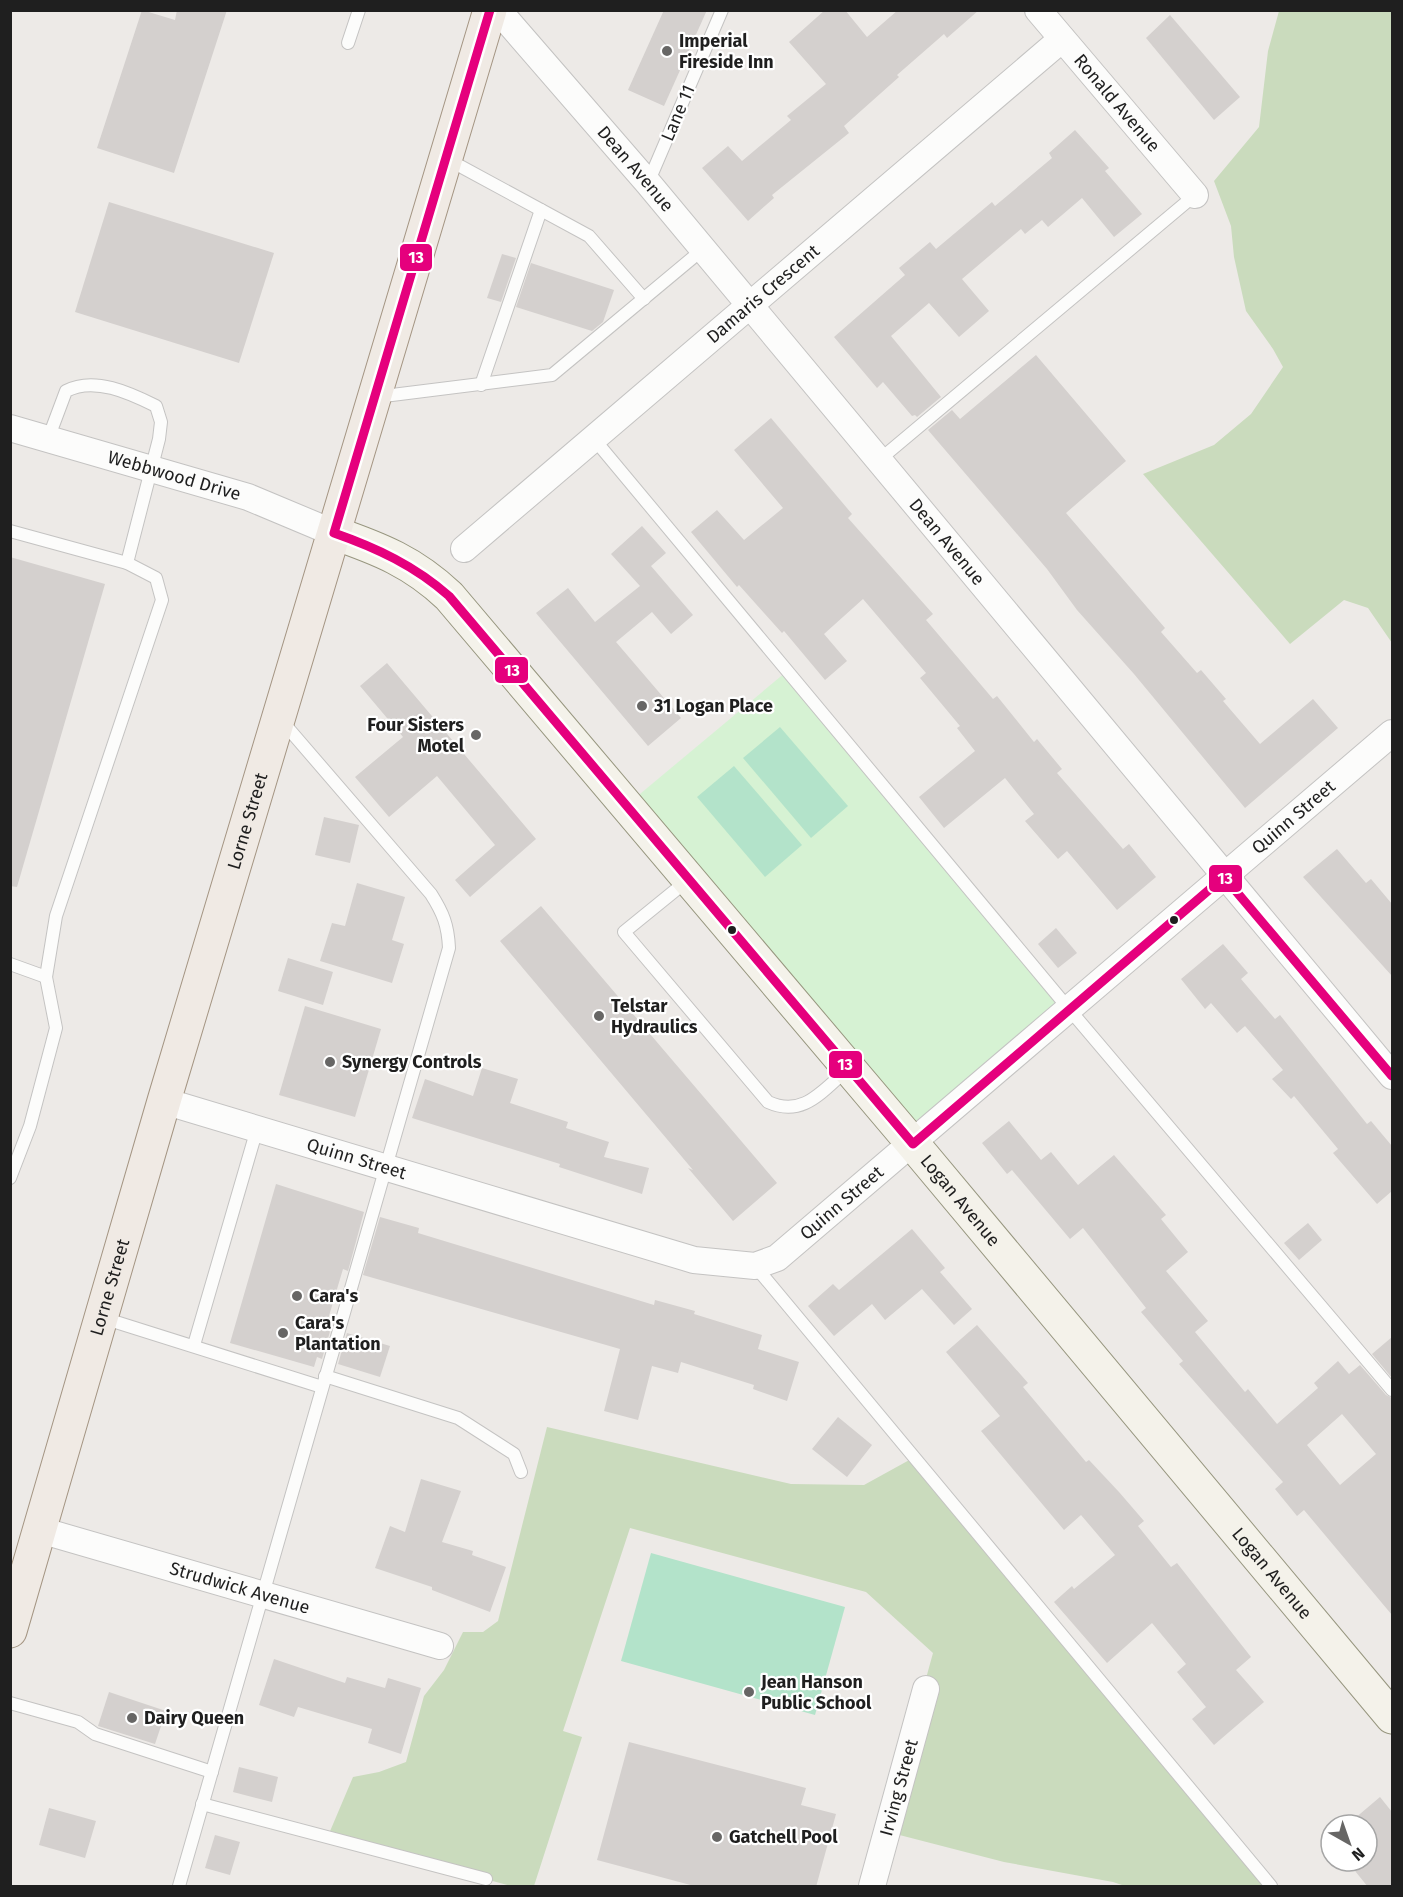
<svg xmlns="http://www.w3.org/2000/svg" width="1403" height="1897" font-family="'Fira Sans',sans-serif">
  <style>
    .forest { fill: #cadbbd }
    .park { fill: #d6f2d3 }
    .pitch { fill: #b3e3ca }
    .building { fill: #d4d0ce; fill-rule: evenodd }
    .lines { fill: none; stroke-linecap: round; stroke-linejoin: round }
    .lane-casing { stroke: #c4c3c2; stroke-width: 14 }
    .street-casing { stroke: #c4c3c2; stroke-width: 28 }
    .secondary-casing { stroke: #97967f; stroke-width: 35 }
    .primary-casing { stroke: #a49583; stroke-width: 35 }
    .lane { stroke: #fcfcfb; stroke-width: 12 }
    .street { stroke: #fcfcfb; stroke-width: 26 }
    .secondary { stroke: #f4f2ea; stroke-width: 33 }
    .primary { stroke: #f0eae4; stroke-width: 33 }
    .bus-1-casing { stroke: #fff; stroke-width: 14 }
    .bus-1 { stroke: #e5007d; stroke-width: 9 }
    .poi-dot { fill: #676665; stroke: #fff; stroke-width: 2 }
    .bus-dot { fill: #1f1f1f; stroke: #fff; stroke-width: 2 }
    .labels { text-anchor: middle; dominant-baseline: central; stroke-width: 4.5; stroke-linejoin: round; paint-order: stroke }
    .poi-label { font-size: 18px; font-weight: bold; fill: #1f1f1f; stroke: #fff; text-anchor: start }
    .street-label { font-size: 18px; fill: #1f1f1f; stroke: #fff }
    .line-badge { stroke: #fff; stroke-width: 2 }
    .badge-label { font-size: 16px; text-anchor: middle; font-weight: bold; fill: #fff }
  </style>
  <rect width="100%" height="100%" fill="#edeae7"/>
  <g class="forest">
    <polygon points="1279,11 1392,11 1392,643 1368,608 1344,600 1290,644 1143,474 1214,445 1251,414 1283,367 1273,349 1246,311 1234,257 1231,226 1214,181 1259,127 1268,51"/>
    <polygon points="547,1427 791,1484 864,1485 913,1458 1268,1886 1125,1886 1113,1882 1004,1862 884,1831 933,1653 866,1592 630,1528 563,1731 582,1737 534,1886 511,1886 328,1836 353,1777 379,1772 406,1762 424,1696 444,1670 463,1632 483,1632 498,1621"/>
  </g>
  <polygon class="park" points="786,672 1069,1012 917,1144 628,804"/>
  <g class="pitch">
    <polygon points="780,727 848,806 811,838 743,758"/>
    <polygon points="734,766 802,845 765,877 697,797"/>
    <polygon points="651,1553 845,1607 815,1715 621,1661"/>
  </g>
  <g class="building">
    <polygon points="142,10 175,20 177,10 227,10 174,173 97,148"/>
    <polygon points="664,10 707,10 664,106 628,90"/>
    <polygon points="825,10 845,10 867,37 898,10 979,10 947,38 944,34 897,75 899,77 844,126 849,133 772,195 774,198 748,221 702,168 728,146 742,161 791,120 787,116 826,84 789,42"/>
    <polygon points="1170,15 1240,97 1214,120 1146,38"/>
    <polygon points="1075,130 1109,168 1105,171 1142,214 1114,237 1082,198 1048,227 1042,220 1025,234 1021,229 962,279 989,311 959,337 929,303 891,336 941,397 917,417 915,415 912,416 883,382 877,388 834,337 905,275 899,268 930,242 936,249 992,202 995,206 1052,158 1049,153"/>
    <polygon points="109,202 274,253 239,363 75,312"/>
    <polygon points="502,254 516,258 501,302 487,298"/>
    <polygon points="531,263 614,290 603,322 592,331 516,307"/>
    <polygon points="1036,355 1126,461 1066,513 1165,628 1161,632 1197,673 1201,670 1226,699 1223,701 1260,744 1313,699 1338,728 1245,808 1134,674 1077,610 1047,569 928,430 952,410 960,419"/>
    <polygon points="771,418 852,514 848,518 933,614 926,620 993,699 997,696 1034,742 1037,739 1062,769 1057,773 1123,849 1129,844 1156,877 1117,910 1067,851 1058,859 1025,821 1034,814 1005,778 944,828 919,797 975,751 957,728 960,726 920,678 926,673 863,599 824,634 847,661 825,680 784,631 782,633 739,585 737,587 691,532 717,510 744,540 783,508 734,450"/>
    <polygon points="642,526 666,553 651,566 693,615 671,634 652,612 616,642 681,718 648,746 536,613 568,588 595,622 640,586 611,554"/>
    <polygon points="10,557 105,584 17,887 10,886"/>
    <polygon points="387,663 536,839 470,897 455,880 495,845 437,776 389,817 355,777 403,737 360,686"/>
    <polygon points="324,817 359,825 350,863 315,855"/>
    <polygon points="1337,849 1366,883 1371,879 1392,904 1392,976 1303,877"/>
    <polygon points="357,883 405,897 392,940 404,944 392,983 320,961 332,923 345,926"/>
    <polygon points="541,906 777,1183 733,1221 688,1168 693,1170 500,941"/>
    <polygon points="1056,928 1077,953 1058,968 1038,944"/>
    <polygon points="1223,944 1248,973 1241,979 1275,1019 1280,1015 1367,1124 1371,1121 1392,1146 1392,1191 1377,1204 1333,1153 1338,1149 1294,1096 1291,1099 1272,1079 1283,1070 1245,1026 1237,1033 1211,1003 1205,1009 1181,979"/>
    <polygon points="288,958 333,972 323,1005 278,991"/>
    <polygon points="305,1006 381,1029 355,1117 279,1095"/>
    <polygon points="482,1068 518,1079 510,1103 568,1122 566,1128 609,1142 604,1157 649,1168 642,1194 559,1167 560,1164 412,1118 425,1079 473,1096"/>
    <path d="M1009,1121L1041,1160L1051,1152L1078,1185L1114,1155L1166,1215L1161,1219L1188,1252L1166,1271L1208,1321L1195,1332L1245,1392L1248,1389L1277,1424L1318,1388L1314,1383L1338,1361L1349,1374L1360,1365L1386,1395L1392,1398V1615L1304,1510L1297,1516L1275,1489L1283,1482L1179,1364L1183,1361L1141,1312L1146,1308L1083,1228L1070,1239L1012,1170L1007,1174L982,1143ZM1342,1414L1376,1454L1340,1485L1307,1445Z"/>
    <polygon points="276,1184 364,1212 348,1271 343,1269 326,1326 331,1328 322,1359 317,1357 314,1367 230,1343"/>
    <polygon points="380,1217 419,1228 418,1233 654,1305 655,1300 695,1311 694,1314 762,1335 758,1349 799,1362 787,1401 753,1389 754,1385 681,1362 678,1373 652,1366 638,1420 604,1411 620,1349 363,1275"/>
    <polygon points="1308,1223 1322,1240 1299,1260 1284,1243"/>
    <polygon points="912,1229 945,1268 940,1272 972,1309 954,1325 922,1289 885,1320 872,1304 834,1336 808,1306 833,1284 839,1290"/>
    <polygon points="977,1325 1028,1383 1023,1387 1086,1462 1089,1460 1119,1492 1144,1521 1138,1526 1171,1567 1177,1563 1251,1657 1236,1670 1264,1702 1214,1745 1192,1719 1206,1707 1177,1672 1186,1664 1152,1623 1107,1663 1054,1602 1072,1586 1074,1589 1115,1555 1081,1515 1064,1530 981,1431 1000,1416 946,1352"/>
    <polygon points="347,1333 390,1346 380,1377 338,1364"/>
    <polygon points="1392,1337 1392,1378 1372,1354"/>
    <polygon points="838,1417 872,1445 847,1477 812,1449"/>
    <polygon points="421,1479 461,1491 442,1542 473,1551 472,1555 506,1567 490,1612 432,1590 432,1587 375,1568 390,1526 405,1532"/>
    <polygon points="274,1659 345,1683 347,1677 385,1688 388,1678 421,1688 401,1754 368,1743 372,1729 298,1707 294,1717 259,1705"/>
    <polygon points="109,1692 166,1711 155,1744 98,1726"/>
    <polygon points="629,1742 806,1788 801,1805 836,1814 816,1887 698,1887 597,1860"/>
    <polygon points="239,1767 278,1777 272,1802 233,1792"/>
    <polygon points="1380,1797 1392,1812 1392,1887 1368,1887 1347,1861 1367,1861 1367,1825 1347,1825"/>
    <polygon points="49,1808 96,1821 85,1858 39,1845"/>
    <polygon points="215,1835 240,1842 230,1875 205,1868"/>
  </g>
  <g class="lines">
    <defs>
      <g id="lane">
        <polyline points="348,43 359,10"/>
        <polyline points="447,159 589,236 644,299"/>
        <polyline points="648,183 722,10"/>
        <polyline points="481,385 541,210"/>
        <polyline points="376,397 552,375 702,250"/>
        <path d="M48,439L66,391C94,376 130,393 156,406L161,422L159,439L127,563"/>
        <polyline points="594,439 1069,1009 1392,1390"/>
        <polyline points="878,461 1195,195"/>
        <polyline points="10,531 127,563 156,578 162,600 56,916 46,977 56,1028 30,1126 10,1178"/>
        <path d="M688,880L624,932L768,1102C803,1118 822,1091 848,1069"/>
        <polyline points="10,964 46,977"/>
        <polyline points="755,1266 1271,1886"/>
        <polyline points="103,1318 322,1387"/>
        <polyline points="194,1345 257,1129"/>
        <polyline points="325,1376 458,1418 514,1454 521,1472"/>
        <polyline points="10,1703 78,1722 95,1734 212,1772"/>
        <polyline points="202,1804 486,1879"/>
        <path d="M179,1886L449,948C448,925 443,913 431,894L281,720"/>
      </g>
      <g id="street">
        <path id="s1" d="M498,10L648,183L1392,1076"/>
        <path id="s2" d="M1038,10L1195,195"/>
        <path id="s3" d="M10,428L248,497L334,533"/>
        <path id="s4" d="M464,549L1062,39"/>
        <path id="s5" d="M164,1101L694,1260L755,1266L777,1258L1392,733"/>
        <path id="s6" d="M40,1530L440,1646"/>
        <path id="s7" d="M872,1886L926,1689"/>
      </g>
      <g id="secondary">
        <path id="s8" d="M334,533C380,549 413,562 449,596L913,1144L1392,1717"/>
      </g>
      <g id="primary">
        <path id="s9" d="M10,1631L164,1101L490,10"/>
      </g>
    </defs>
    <use href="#lane" class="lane-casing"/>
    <use href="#street" class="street-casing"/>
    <use href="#secondary" class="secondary-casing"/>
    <use href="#primary" class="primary-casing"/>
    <use href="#lane" class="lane"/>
    <use href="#street" class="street"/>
    <use href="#secondary" class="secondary"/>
    <use href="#primary" class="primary"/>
    <defs>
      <path id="bus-1" d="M490,10L334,533C377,548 415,566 449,596L913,1144L1224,877L1392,1076"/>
    </defs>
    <use href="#bus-1" class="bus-1-casing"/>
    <use href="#bus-1" class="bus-1"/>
  </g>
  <g class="poi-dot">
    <circle cx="667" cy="51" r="6"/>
    <circle cx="642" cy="706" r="6"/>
    <circle cx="476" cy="735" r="6"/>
    <circle cx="599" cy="1016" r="6"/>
    <circle cx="330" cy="1062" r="6"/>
    <circle cx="297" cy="1296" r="6"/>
    <circle cx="283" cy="1333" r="6"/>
    <circle cx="749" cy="1692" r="6"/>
    <circle cx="132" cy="1718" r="6"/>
    <circle cx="717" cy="1837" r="6"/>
  </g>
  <g class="bus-dot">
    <circle cx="1174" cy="920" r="5"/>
    <circle cx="732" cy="930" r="5"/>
  </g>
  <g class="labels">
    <g class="poi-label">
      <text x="679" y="41">Imperial<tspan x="679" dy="21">Fireside Inn</tspan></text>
      <text x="654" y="706">31 Logan Place</text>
      <text x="464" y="725" text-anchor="end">Four Sisters<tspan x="464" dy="21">Motel</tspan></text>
      <text x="611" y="1006">Telstar<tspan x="611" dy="21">Hydraulics</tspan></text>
      <text x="342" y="1062">Synergy Controls</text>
      <text x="309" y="1296">Cara's</text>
      <text x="295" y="1323">Cara's<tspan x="295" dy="21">Plantation</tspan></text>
      <text x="761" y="1682">Jean Hanson<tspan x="761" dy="21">Public School</tspan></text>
      <text x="144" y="1718">Dairy Queen</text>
      <text x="729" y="1837">Gatchell Pool</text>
    </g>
    <g class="street-label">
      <text stroke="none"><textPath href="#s2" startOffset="122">Ronald Avenue</textPath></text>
      <text transform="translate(678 113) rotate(-67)">Lane 11</text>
      <text stroke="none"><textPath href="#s1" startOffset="210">Dean Avenue</textPath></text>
      <text stroke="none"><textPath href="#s4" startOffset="393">Damaris Crescent</textPath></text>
      <text stroke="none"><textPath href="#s3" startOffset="171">Webbwood Drive</textPath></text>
      <text stroke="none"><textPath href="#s1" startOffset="696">Dean Avenue</textPath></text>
      <text stroke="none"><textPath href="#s5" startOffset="1317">Quinn Street</textPath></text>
      <text stroke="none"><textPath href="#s9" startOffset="844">Lorne Street</textPath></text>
      <text stroke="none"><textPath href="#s5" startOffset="201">Quinn Street</textPath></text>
      <text stroke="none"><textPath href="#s8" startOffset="924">Logan Avenue</textPath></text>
      <text stroke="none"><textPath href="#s5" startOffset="723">Quinn Street</textPath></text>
      <text stroke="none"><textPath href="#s9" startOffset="358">Lorne Street</textPath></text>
      <text stroke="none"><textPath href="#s8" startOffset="1410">Logan Avenue</textPath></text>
      <text stroke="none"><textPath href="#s6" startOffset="208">Strudwick Avenue</textPath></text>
      <text stroke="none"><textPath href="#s7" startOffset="102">Irving Street</textPath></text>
    </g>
  </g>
  <g class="line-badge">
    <rect x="399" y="243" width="34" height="29" rx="6" fill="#e5007d"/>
    <rect x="494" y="656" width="35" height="28" rx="6" fill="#e5007d"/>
    <rect x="1208" y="864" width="35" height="29" rx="6" fill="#e5007d"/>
    <rect x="828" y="1050" width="35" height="29" rx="6" fill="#e5007d"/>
  </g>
  <g class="badge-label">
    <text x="416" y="263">13</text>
    <text x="512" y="676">13</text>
    <text x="1225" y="884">13</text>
    <text x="845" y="1070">13</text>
  </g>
  <rect width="1403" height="1897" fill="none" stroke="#1f1f1f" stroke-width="24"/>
  <g transform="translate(1349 1843) rotate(140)"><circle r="28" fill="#ffffff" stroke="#a5a5a5" stroke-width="1.5"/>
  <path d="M0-4.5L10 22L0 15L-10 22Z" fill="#676665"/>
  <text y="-9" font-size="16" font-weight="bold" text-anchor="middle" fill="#1f1f1f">N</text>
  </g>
</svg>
